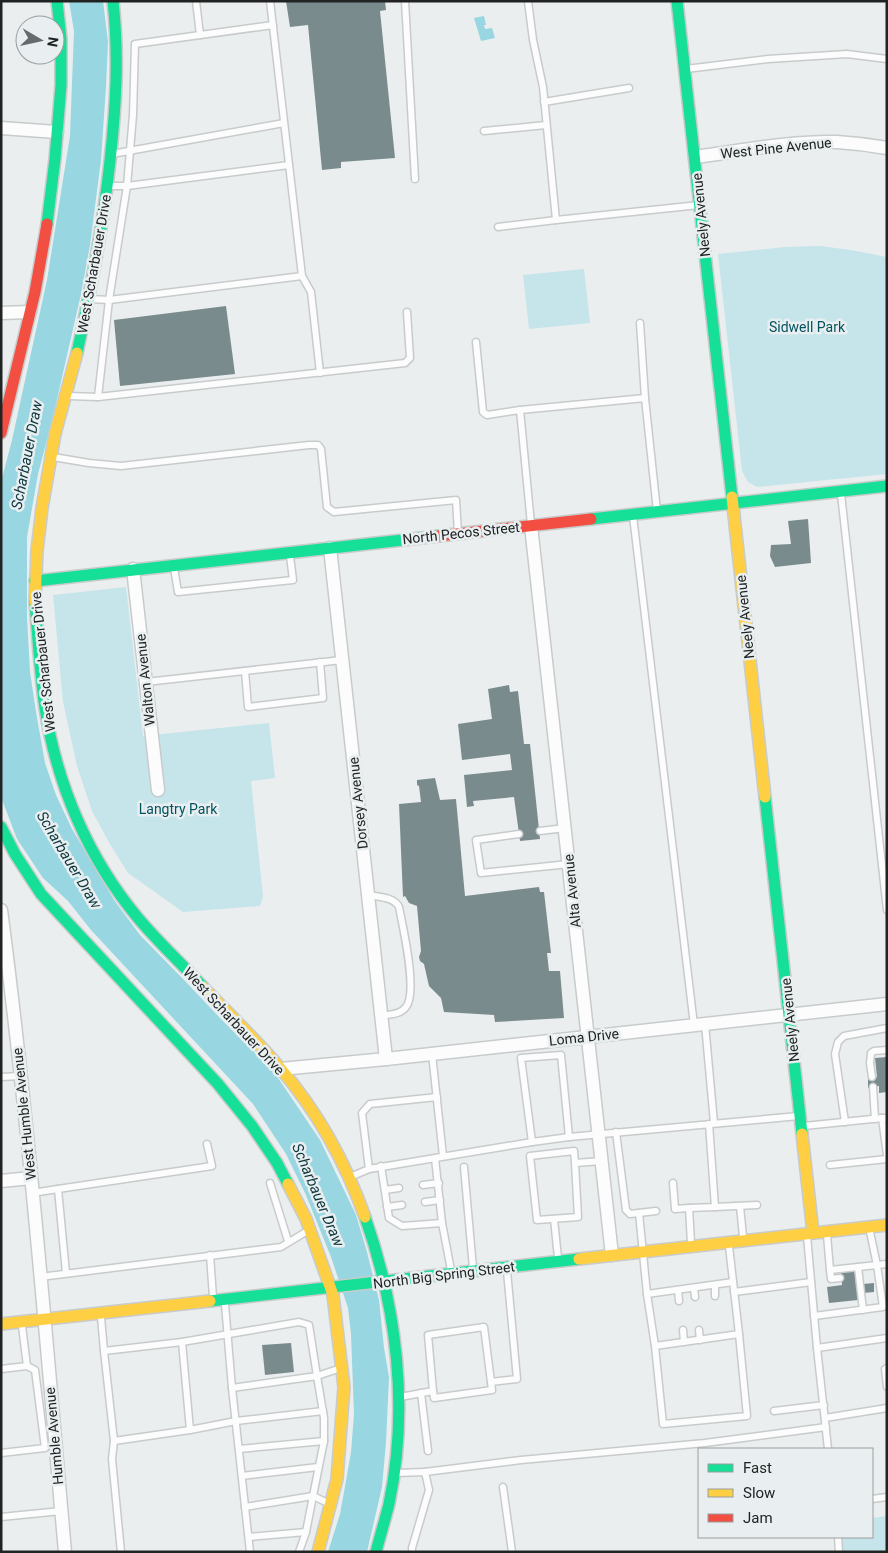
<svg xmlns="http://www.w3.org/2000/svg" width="888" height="1553" font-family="Roboto,sans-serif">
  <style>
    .green { fill: #c5e5eb }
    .water { fill: #98d6e2 }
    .building { fill: #7a8b8d }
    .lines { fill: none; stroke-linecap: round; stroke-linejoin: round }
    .lane-casing { stroke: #c8cbcc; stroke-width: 9 }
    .street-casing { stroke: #c8cbcc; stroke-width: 15 }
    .fast-casing { stroke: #c8cbcc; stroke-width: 14 }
    .slow-casing { stroke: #c8cbcc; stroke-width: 14 }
    .jam-casing { stroke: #c8cbcc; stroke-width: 14 }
    .lane { stroke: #fcfcfd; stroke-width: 6 }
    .street { stroke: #fcfcfd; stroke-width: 12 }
    .fast { stroke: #16e098; stroke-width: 11 }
    .slow { stroke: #ffcf43; stroke-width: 11 }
    .jam { stroke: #f24e42; stroke-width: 11 }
    .labels { text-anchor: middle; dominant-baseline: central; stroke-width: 5; stroke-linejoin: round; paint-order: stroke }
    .street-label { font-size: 14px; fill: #212323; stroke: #e9eff0 }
    .park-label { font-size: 14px; fill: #01535f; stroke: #e9eff0 }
    .water-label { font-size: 15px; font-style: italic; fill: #0d373e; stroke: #e9eff0 }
  </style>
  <rect width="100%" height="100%" fill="#eaeeef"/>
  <g class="green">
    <polygon points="820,246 851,250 887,257 887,474 757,487 748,482 742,471 718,254 785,247"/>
    <polygon points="584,269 590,323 529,329 523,275"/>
    <polygon points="126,587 143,736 269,723 275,778 251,781 263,896 260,906 183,912 128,873 111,846 92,811 77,766 63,702 53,595"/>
    <polygon points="887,1516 887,1552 842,1552 841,1537 872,1537 872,1518"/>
  </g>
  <g class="water">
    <polygon points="69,1 103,1 108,42 106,87 101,160 90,245 81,294 52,421 38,474 27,537 27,617 30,672 36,712 45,763 56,795 72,829 114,900 140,935 186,982 220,1018 274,1072 320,1140 356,1215 367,1252 379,1300 384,1348 389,1377 386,1442 382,1487 367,1552 328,1552 340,1514 346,1481 351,1452 354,1414 351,1334 348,1308 331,1257 306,1195 286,1154 253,1104 91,930 68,901 43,878 17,839 1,797 1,482 12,440 47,280 70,136 74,31"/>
    <polygon points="484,16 486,25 484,25 485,29 492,28 495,38 481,41 474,18"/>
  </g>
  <g class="building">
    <polygon points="286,1 385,1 386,10 380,11 395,158 341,162 341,168 322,170 308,25 290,27"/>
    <polygon points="226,306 235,374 120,386 114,320"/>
    <polygon points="808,519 811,563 775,567 770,556 771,545 791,544 788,521"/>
    <polygon points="509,685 510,692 518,691 524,744 530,744 540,839 520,841 514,797 473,801 474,806 467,807 464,775 512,770 510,754 462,760 458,724 492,719 488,689"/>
    <polygon points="435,778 440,800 456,799 465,896 539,887 540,892 544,892 551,953 547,953 549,971 560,971 564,1018 495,1022 494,1015 444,1012 441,998 429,986 424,964 420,961 419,957 421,951 417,906 409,903 405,896 403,897 399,804 421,802 419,786 417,785 417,780"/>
    <polygon points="887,1057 887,1092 879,1093 879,1086 868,1088 868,1078 877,1077 875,1058"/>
    <polygon points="855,1270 858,1300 829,1303 827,1287 842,1285 841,1272"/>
    <polygon points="874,1283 874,1292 863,1293 863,1284"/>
    <polygon points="291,1343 294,1372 265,1375 262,1345"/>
  </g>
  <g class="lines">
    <defs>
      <g id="lane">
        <polyline points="196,1 200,35"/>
        <polyline points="405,1 415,179"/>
        <polyline points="528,1 533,40 543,87 556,220 699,205"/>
        <polyline points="273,25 135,44 133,115 127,186 109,300 98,397 405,363 410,358 407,312"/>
        <polyline points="686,69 768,59 847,54 887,59"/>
        <polyline points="544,102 629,88"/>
        <polyline points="484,131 546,125"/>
        <polyline points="112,154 284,123"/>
        <polyline points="109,186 127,186 289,165"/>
        <polyline points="498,227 556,220"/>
        <polyline points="302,276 311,292 320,373"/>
        <polyline points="90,299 109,300 302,276 270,1"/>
        <polyline points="640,323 645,398"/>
        <polyline points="476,342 483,412 487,415 520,410"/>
        <polyline points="69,396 98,397"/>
        <polyline points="53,457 89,463 121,466 309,445 318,445 321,449 327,507 334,512 456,500 458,533"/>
        <polyline points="841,494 887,910"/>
        <polyline points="633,516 694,1025"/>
        <polyline points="531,524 520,410 645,398 657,511"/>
        <polyline points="174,568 178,592 293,580 290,556"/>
        <polyline points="245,671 248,707 323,698 320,662"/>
        <polyline points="146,682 342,660"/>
        <polyline points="540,831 565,828"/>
        <polyline points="519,834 476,840 481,873 569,864"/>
        <path d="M368,895C379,897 394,897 399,907C403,928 418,992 406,1007C400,1015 390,1014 381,1016"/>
        <polyline points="705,1024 714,1123"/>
        <polyline points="432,1054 443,1156"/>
        <polyline points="1,1077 20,1076"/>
        <polyline points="872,1077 870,1063 871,1053 874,1051 887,1050"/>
        <polyline points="873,1087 875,1119"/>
        <polyline points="887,1118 882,1118 887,1155"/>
        <polyline points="845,1122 835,1054 838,1042 844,1036 887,1028"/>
        <polyline points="804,1126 882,1118"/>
        <polyline points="616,1132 626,1210 630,1214 656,1211"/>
        <polyline points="532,1142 521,1058 561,1055 569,1137"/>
        <polyline points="435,1158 442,1223 451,1270"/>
        <polyline points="575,1163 578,1217 537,1220 530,1156 574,1151 575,1163 602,1161"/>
        <polyline points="830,1165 887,1159"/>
        <polyline points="381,1166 389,1218 402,1226 442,1223"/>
        <polyline points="464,1167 473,1268"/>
        <polyline points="369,1169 532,1142 569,1137 799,1116"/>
        <polyline points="350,1177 369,1169 362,1113 370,1104 437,1097"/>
        <polyline points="270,1183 288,1241"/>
        <polyline points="673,1183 675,1209 689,1208"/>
        <polyline points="423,1185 439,1183"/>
        <polyline points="58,1189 212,1166 207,1144"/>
        <polyline points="385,1190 399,1188"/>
        <polyline points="32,1193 58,1189 66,1273"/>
        <polyline points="425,1202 440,1200"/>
        <polyline points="740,1206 743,1237"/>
        <polyline points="387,1207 402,1205"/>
        <polyline points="715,1207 757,1205"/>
        <polyline points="639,1213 647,1294 655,1346 739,1334 729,1246"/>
        <polyline points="554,1219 558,1258"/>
        <polyline points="870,1232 877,1265 887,1264"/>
        <polyline points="807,1236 817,1348 828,1449"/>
        <polyline points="691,1243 689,1208 715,1207 709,1124"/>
        <polyline points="210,1255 213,1297"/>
        <polyline points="858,1267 863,1310"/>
        <polyline points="830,1270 831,1279 840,1278"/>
        <polyline points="40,1277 281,1247 309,1230"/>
        <polyline points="715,1285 715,1296"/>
        <polyline points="694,1288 695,1297"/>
        <polyline points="678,1290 679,1301"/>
        <polyline points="734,1292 811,1282"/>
        <polyline points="647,1294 733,1282"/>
        <polyline points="225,1304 232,1388 250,1552"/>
        <polyline points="814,1316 883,1307 877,1265 830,1270 827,1235"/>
        <polyline points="101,1317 104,1351 182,1342 299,1322 309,1325 317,1376 341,1368"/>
        <polyline points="683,1330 684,1342"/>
        <polyline points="699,1330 700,1340"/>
        <polyline points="182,1342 190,1430 236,1421 323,1411"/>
        <polyline points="655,1346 663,1424 747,1416 739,1334"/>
        <polyline points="817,1348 887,1338"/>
        <polyline points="104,1351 114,1441 112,1459 121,1552"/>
        <polyline points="887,1368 885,1369 887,1387"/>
        <polyline points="1,1369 27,1366 22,1326"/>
        <polyline points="232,1388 317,1376 324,1418 324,1441 313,1496 328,1503"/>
        <polyline points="433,1391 434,1398 492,1390 491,1382"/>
        <polyline points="421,1393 428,1451"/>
        <polyline points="400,1397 433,1391 428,1335 484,1327 491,1382 517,1379 507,1271"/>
        <polyline points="774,1411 824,1405"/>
        <polyline points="825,1418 887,1408"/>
        <polyline points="114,1441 190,1430"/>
        <polyline points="239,1449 324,1441"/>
        <polyline points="1,1453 45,1448 35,1370 27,1366"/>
        <polyline points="425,1472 521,1460 705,1443 826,1427"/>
        <polyline points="396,1473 425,1472 429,1490 412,1548 412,1552"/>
        <polyline points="242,1476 318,1467"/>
        <polyline points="503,1487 512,1552"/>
        <polyline points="872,1499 887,1497"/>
        <polyline points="245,1507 313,1496 306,1532 299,1552"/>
        <polyline points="1,1517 61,1511"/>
        <polyline points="249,1537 306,1532"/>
        <polyline points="838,1537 839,1552"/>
      </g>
      <g id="street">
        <polyline points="1,128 57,132"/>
        <path d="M695,157C741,151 790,141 837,142C853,143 870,145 887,148"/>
        <polyline points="1,313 30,312"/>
        <polyline points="531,526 612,1255"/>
        <polyline points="330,548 386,1059"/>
        <polyline points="133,569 158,790"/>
        <path d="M1,910C29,1123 46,1338 65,1552"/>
        <polyline points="281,1069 386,1059 887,1004"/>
        <polyline points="1,1181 31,1178"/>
      </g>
      <g id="fast">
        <polyline points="677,1 732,497"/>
        <polyline points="47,224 55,159 61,85 61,39 57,1"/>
        <path d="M77,353C91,289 103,226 110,161C116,106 119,56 113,1"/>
        <polyline points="591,519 887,486"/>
        <polyline points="35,581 439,536"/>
        <path d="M35,602C38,638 40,674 45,708C57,785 88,858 138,918C158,942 182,964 203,987"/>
        <polyline points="765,797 802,1134"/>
        <polyline points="1,827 15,854 41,894 218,1084 252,1126 277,1163 288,1184"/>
        <path d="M365,1217C397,1308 409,1409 389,1504C385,1520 380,1536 376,1552"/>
        <polyline points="210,1301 579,1259"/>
      </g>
      <g id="slow">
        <polyline points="732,497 765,797"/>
        <polyline points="35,602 37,551 42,508 55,434 77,353"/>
        <path d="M203,987C229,1014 256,1040 280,1068C317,1111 346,1164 365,1217"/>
        <polyline points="802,1134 813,1233"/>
        <polyline points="288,1184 306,1219 333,1295 344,1387 337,1479 318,1552"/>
        <polyline points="579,1259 887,1225"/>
        <polyline points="1,1324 210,1301"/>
      </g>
      <g id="jam">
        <polyline points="1,433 35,292 47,224"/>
        <polyline points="439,536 591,519"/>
      </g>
    </defs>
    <use href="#lane" class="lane-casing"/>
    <use href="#street" class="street-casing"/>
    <use href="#fast" class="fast-casing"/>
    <use href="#slow" class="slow-casing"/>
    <use href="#jam" class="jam-casing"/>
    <use href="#lane" class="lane"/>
    <use href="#street" class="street"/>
    <use href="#fast" class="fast"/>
    <use href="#slow" class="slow"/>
    <use href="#jam" class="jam"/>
  </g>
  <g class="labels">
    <g class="street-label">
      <text transform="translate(776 148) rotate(-6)">West Pine Avenue</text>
      <text transform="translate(701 215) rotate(-96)">Neely Avenue</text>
      <text transform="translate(94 264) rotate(-80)">West Scharbauer Drive</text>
      <text transform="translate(461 533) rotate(-6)">North Pecos Street</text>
      <text transform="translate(745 617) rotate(-96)">Neely Avenue</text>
      <text transform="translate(43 662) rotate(-96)">West Scharbauer Drive</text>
      <text transform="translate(145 680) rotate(-96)">Walton Avenue</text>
      <text transform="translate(358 803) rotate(-96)">Dorsey Avenue</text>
      <text transform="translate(572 891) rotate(-96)">Alta Avenue</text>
      <text transform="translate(790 1020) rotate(-96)">Neely Avenue</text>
      <text transform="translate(234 1021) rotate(47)">West Scharbauer Drive</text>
      <text transform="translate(584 1037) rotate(-6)">Loma Drive</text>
      <text transform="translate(24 1114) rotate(-96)">West Humble Avenue</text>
      <text transform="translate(444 1275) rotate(-7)">North Big Spring Street</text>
      <text transform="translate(54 1436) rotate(-95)">Humble Avenue</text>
    </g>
    <g class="park-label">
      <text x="807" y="327">Sidwell Park</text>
      <text x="178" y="809">Langtry Park</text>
    </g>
    <g class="water-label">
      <text transform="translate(27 455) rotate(-79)">Scharbauer Draw</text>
      <text transform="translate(69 860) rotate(59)">Scharbauer Draw</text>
      <text transform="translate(318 1195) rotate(67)">Scharbauer Draw</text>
    </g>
  </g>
  <rect width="888" height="1553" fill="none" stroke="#212323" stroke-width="5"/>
  <rect x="698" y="1448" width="175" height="90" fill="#e9eff0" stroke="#999d9e"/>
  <rect x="708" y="1464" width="25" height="8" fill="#16e098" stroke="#999d9e"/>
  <text x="743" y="1473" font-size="15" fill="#212323">Fast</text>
  <rect x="708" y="1489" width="25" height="8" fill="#ffcf43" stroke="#999d9e"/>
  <text x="743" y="1498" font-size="15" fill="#212323">Slow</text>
  <rect x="708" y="1514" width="25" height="8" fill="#f24e42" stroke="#999d9e"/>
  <text x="743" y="1523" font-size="15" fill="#212323">Jam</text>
  <g transform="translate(40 40) rotate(99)"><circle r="24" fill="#e9eff0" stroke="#999d9e"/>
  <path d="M0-4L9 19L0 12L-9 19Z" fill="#676a6a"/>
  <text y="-8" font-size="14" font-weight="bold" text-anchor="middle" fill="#212323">N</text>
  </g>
</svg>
